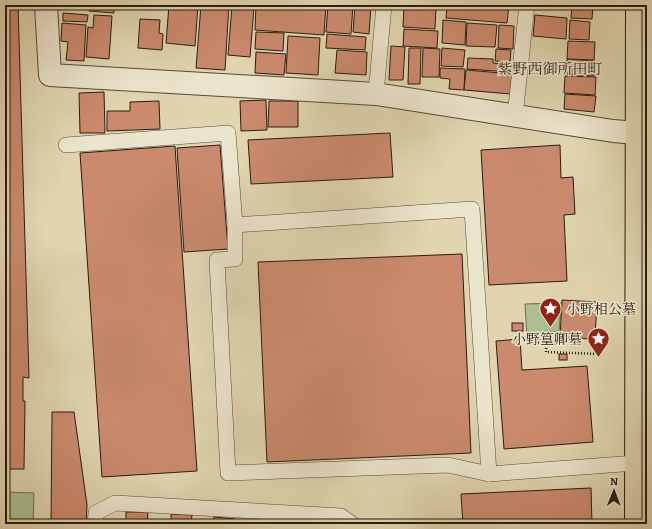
<svg xmlns="http://www.w3.org/2000/svg" width="652" height="529" font-family="Alegreya,'Noto Serif JP',serif">
  <style>
    .green { fill: #adbe90; stroke: #6b6d50 }
    .building { fill: #cb8a6e; stroke: #291c10 }
    .lines { fill: none; stroke-linecap: round; stroke-linejoin: round }
    .lane-casing { stroke: #574a38; stroke-width: 16 }
    .street-casing { stroke: #574a38; stroke-width: 24 }
    .primary-casing { stroke: #291c10; stroke-width: 24 }
    .path { stroke: #291c10; stroke-width: 2.5; stroke-dasharray: 1 2; stroke-linecap: butt }
    .lane { stroke: #ebe4cc; stroke-width: 15 }
    .street { stroke: #ebe4cc; stroke-width: 22 }
    .primary { stroke: #e0d5b0; stroke-width: 22 }
    .labels { text-anchor: middle; dominant-baseline: central; stroke-width: 3; stroke-linejoin: round; paint-order: stroke }
    .poi-label { font-size: 14px; fill: #291c10; stroke: #ebe4cc; text-anchor: start }
    .neighbourhood-label { font-size: 15px; fill: #291c10; stroke: #ebe4cc }
  </style>
  <rect width="100%" height="100%" fill="#e0d5b0"/>
  <filter id="stains"><feTurbulence type="fractalNoise" baseFrequency=".005" numOctaves="4"/><feColorMatrix values="0 0 0 0 .2 0 0 0 0 .09 0 0 0 0 .02 0 0 0 .5 -.17"/></filter>
  <radialGradient id="worn" r=".72"><stop offset=".6" stop-color="#630" stop-opacity="0"/><stop offset="1" stop-color="#630" stop-opacity=".3"/></radialGradient>
  <g class="green">
    <polygon points="561,303 559,332 544,331 544,340 527,339 525,304"/>
    <polygon points="5,492 34,493 33,524 5,524"/>
  </g>
  <g class="building">
    <polygon points="5,5 18,5 29,378 23,377 23,401 25,401 24,469 5,469"/>
    <polygon points="58,5 88,5 87,8 58,7"/>
    <polygon points="90,5 114,5 114,13 89,11"/>
    <polygon points="169,5 198,5 195,46 166,43"/>
    <polygon points="201,5 229,5 225,70 196,68"/>
    <polygon points="256,5 326,5 324,35 255,30"/>
    <polygon points="328,5 353,5 351,34 326,32"/>
    <polygon points="355,5 371,6 369,34 353,32"/>
    <polygon points="404,5 436,7 435,29 403,27"/>
    <polygon points="447,5 509,5 507,23 446,18"/>
    <polygon points="572,5 593,5 592,19 571,18"/>
    <polygon points="232,6 254,7 250,57 228,55"/>
    <polygon points="63,13 88,15 87,22 63,21"/>
    <polygon points="94,15 112,16 109,59 86,57 88,27 93,28"/>
    <polygon points="535,15 567,18 566,39 533,36"/>
    <polygon points="140,19 160,20 159,33 163,34 162,50 138,48"/>
    <polygon points="443,20 466,22 465,45 442,43"/>
    <polygon points="570,20 590,22 589,40 569,39"/>
    <polygon points="62,23 86,25 84,61 66,60 68,42 61,41"/>
    <polygon points="467,23 497,25 495,47 466,46"/>
    <polygon points="499,25 514,26 513,49 498,48"/>
    <polygon points="404,29 438,31 437,48 403,46"/>
    <polygon points="256,32 284,33 283,51 255,49"/>
    <polygon points="327,34 366,37 365,50 326,48"/>
    <polygon points="288,36 320,38 318,75 286,73"/>
    <polygon points="568,41 595,42 594,60 567,59"/>
    <polygon points="391,46 405,47 403,80 389,80"/>
    <polygon points="409,48 421,48 420,84 408,84"/>
    <polygon points="423,48 440,49 439,77 422,77"/>
    <polygon points="442,48 465,50 463,67 441,66"/>
    <polygon points="496,49 511,50 510,62 495,61"/>
    <polygon points="337,50 367,52 366,75 335,73"/>
    <polygon points="256,52 286,54 284,75 255,73"/>
    <polygon points="468,58 493,59 493,63 511,65 510,72 467,69"/>
    <polygon points="567,59 595,61 594,76 567,74"/>
    <polygon points="440,68 465,69 464,90 449,89 450,79 440,78"/>
    <polygon points="466,70 513,74 511,94 464,90"/>
    <polygon points="565,76 596,77 595,95 564,93"/>
    <polygon points="104,92 105,133 80,133 79,93"/>
    <polygon points="565,94 596,96 594,112 564,109"/>
    <polygon points="266,100 267,130 241,131 240,101"/>
    <polygon points="159,101 160,129 107,131 107,111 130,111 130,102"/>
    <polygon points="269,101 298,101 298,127 268,127"/>
    <polygon points="390,133 393,177 251,184 248,140"/>
    <polygon points="220,145 228,249 184,252 177,148"/>
    <polygon points="560,145 561,178 573,177 575,214 564,215 567,281 489,285 481,150"/>
    <polygon points="175,146 197,471 102,477 80,153"/>
    <polygon points="462,254 471,453 267,462 258,262"/>
    <polygon points="562,300 597,302 595,339 560,338"/>
    <rect x="512" y="323" width="11" height="8"/>
    <polygon points="520,339 522,370 587,366 593,442 504,449 496,341"/>
    <rect x="559" y="354" width="8" height="6"/>
    <polygon points="52,412 74,412 87,505 86,524 51,524"/>
    <polygon points="591,488 592,524 463,524 461,494"/>
    <polygon points="126,512 148,512 147,524 126,524"/>
    <polygon points="171,514 192,515 191,524 171,524"/>
    <polygon points="214,517 235,519 235,524 213,524"/>
    <polygon points="258,519 277,520 277,524 257,524"/>
    <rect x="103" y="520" width="22" height="4"/>
    <polygon points="149,520 169,521 169,524 149,524"/>
    <polygon points="278,521 300,522 300,524 278,524"/>
  </g>
  <g class="lines">
    <defs>
      <g id="lane">
        <polyline points="376,94 384,5"/>
        <polyline points="515,116 527,5"/>
        <polyline points="66,145 228,133 235,225 472,209 489,474"/>
        <polyline points="235,225 235,259 217,260 228,473 448,465 489,474 636,463"/>
        <polyline points="95,524 96,513 115,503 341,516 352,524"/>
      </g>
      <polyline id="street" points="46,5 50,75 376,94 613,131 637,133 647,127"/>
      <polyline id="primary" points="636,524 637,5"/>
    </defs>
    <use href="#lane" class="lane-casing"/>
    <use href="#street" class="street-casing"/>
    <use href="#primary" class="primary-casing"/>
    <g class="path">
      <polyline points="547,333 546,352 600,354"/>
      <polyline points="529,342 547,343"/>
    </g>
    <use href="#lane" class="lane"/>
    <use href="#street" class="street"/>
    <use href="#primary" class="primary"/>
  </g>
  <defs>
    <symbol id="sight-pin" viewBox="-11 -11 22 30"><path d="M0 17L-7.5 6A9.5 9.5 0 1 1 7.5 6Z" fill="#8f2418" stroke="#ebe4cc"/><path d="M0-6L1.8-2.2L6-1.7L2.9 1.2L3.7 5.4L0 3.3L-3.7 5.4L-2.9 1.2L-6-1.7L-1.8-2.2Z" fill="#fff"/></symbol>
  </defs>
  <g fill-rule="evenodd">
    <use href="#sight-pin" x="538" y="296" width="25" height="34"/>
    <use href="#sight-pin" x="586" y="326" width="25" height="34"/>
  </g>
  <g class="labels">
    <g class="poi-label">
      <text x="566" y="309">小野相公墓</text>
      <text x="582" y="339" text-anchor="end">小野篁卿墓</text>
    </g>
    <g class="neighbourhood-label">
      <text x="550" y="69">紫野西御所田町</text>
    </g>
  </g>
  <rect width="652" height="529" fill="none" stroke="#e0d5b0" stroke-width="20"/>
  <rect x="6" y="6" width="640" height="517" fill="none" stroke="#291c10" stroke-width="2"/>
  <rect x="10" y="10" width="632" height="509" fill="none" stroke="#291c10"/>
  <g transform="translate(614 491) rotate(1)" stroke="#ebe4cc" stroke-width="3" paint-order="stroke">
  <path d="M0-3L7 15L0 10L-7 15Z" fill="#291c10"/>
  <text y="-6" font-size="11" font-weight="bold" text-anchor="middle" fill="#291c10">N</text>
  </g>
  <rect width="100%" height="100%" filter="url(#stains)"/>
  <rect width="100%" height="100%" fill="url(#worn)"/>
</svg>
